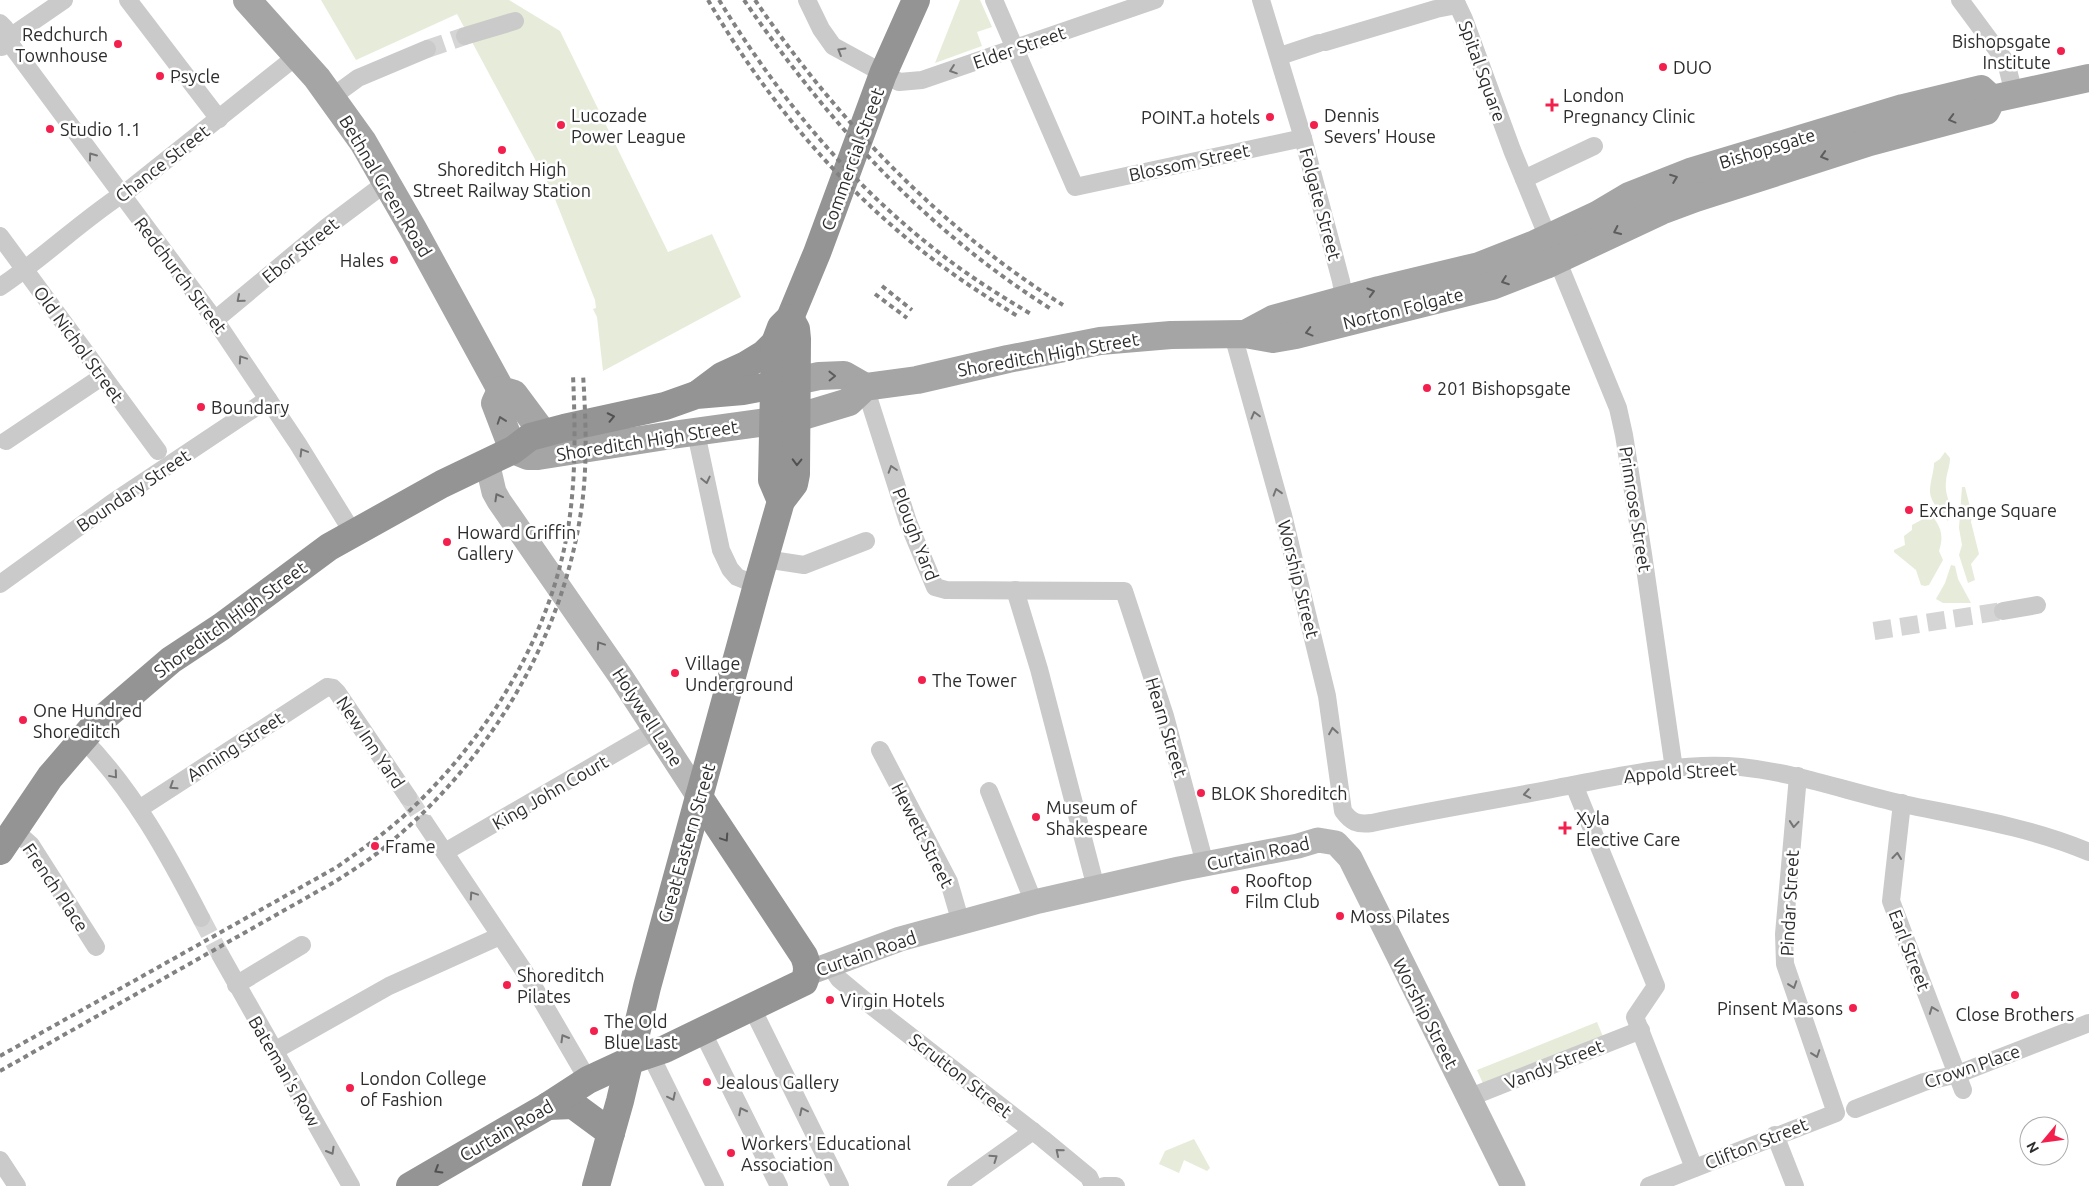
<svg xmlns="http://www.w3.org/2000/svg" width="2089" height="1186" font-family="Ubuntu,sans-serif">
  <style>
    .green { fill: #e6ecd9 }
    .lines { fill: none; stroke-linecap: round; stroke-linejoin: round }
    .street-tunnel { stroke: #d5d5d5; stroke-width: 18; stroke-dasharray: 18 9; stroke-linecap: butt }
    .street { stroke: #cacaca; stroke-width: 18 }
    .secondary { stroke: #b7b7b7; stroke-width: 25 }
    .primary { stroke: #a5a5a5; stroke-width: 28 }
    .highway { stroke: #949494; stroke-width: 28 }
    .rail { stroke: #828282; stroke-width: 4; stroke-dasharray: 5 4; stroke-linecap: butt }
    .oneway { stroke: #747474 }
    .oneway2 { stroke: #5d5d5d }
    .oneway3 { stroke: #515151 }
    .oneway4 { stroke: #6b6b6b }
    .poi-dot { fill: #f3204d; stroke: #fff; stroke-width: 2 }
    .labels { text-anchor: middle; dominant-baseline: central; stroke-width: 5; stroke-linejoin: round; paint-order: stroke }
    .poi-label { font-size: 18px; fill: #2d2d2d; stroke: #fff; text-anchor: start }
    .street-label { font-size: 18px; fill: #2d2d2d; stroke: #fff }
  </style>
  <rect width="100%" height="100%" fill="#fff"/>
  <g class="green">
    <polygon points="321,0 509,0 560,31 668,252 712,234 741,297 603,371 597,317 593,309 596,308 595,300 551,189 457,14 356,60"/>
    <polygon points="960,0 980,0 992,27 977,32 982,46 935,63"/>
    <path d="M1945,452L1950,458C1950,467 1946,474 1946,482C1944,497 1954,504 1948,521C1941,513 1930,502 1930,491C1930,481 1934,472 1934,463L1940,459Z"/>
    <polygon points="1962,487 1965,487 1972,515 1971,522 1979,554 1971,564 1975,580 1968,583 1959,555 1962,545 1959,528"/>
    <path d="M1923,506H1925C1937,523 1946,530 1939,551L1943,560L1929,585L1925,586L1921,585L1916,570L1894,552V550L1905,545L1904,536L1912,530V525L1923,519Z"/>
    <polygon points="1951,565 1955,566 1958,579 1971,603 1943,603 1936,599 1945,583"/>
    <polygon points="1597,1022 1604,1039 1485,1088 1477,1070"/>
    <polygon points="1194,1139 1210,1168 1207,1171 1184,1160 1179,1173 1159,1164 1165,1151"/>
  </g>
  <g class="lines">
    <g class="street-tunnel">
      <polyline points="427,49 465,36"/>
      <polyline points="1874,631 2003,611"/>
      <polyline points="408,797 425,823"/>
      <polyline points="201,918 221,956"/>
    </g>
    <g class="street">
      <polyline points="128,0 219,119"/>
      <polyline points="807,0 821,29 833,46 899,82 922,80 1155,0"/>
      <polyline points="994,0 1075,187 1303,138"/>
      <polyline points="1261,0 1303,138 1341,281 1346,308"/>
      <polyline points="1455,0 1464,19 1512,150 1618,408 1624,435 1643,554 1674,769"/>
      <polyline points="1960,0 2006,62 2014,94"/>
      <polyline points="0,23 5,28 8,41 215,320 298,444 353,533"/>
      <polyline points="465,36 515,21"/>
      <polyline points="1325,42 1436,9 1457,5"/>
      <polyline points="2,47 16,33 64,0"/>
      <polyline points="1280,56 1319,43"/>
      <polyline points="332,97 358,78 427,49"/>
      <polyline points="1524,179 1594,146"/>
      <polyline points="0,236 158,451"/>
      <path d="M0,287C45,257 84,218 130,189L298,55"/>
      <polyline points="215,320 327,227 387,182"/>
      <path d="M1233,335L1283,515L1327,696L1343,811C1351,822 1357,825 1372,823C1433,810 1496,800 1557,788C1616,777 1681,761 1741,767C1797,773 1849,792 1903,804C1965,817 2030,827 2089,852"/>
      <polyline points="865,387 908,522 935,587 946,590 1124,591 1165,716 1205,864"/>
      <polyline points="696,433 721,550 730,569 737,577 757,585"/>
      <polyline points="6,441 103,376"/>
      <polyline points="765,559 804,565 866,541"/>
      <polyline points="0,584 112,503 268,399"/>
      <polyline points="1015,590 1039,669 1096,888"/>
      <polyline points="2003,611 2037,605"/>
      <path d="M82,738C133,790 168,854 201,918"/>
      <polyline points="880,750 949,882 961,923"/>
      <polyline points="1574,785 1656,986 1635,1017 1694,1168"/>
      <polyline points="989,791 1034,903"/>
      <polyline points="1902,803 1891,901 1963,1090"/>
      <polyline points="139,809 327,687 333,688 337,692 408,797"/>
      <polyline points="425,823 528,977 588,1080"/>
      <polyline points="14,830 31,845 96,947"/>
      <polyline points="445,852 655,730"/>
      <polyline points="221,956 351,1186"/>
      <polyline points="829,964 839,979 869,1004 1043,1139 1089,1177 1093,1186"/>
      <polyline points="236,985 302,945"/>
      <polyline points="751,1006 840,1186"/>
      <polyline points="702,1031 779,1186"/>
      <polyline points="274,1051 389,986 500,936"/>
      <polyline points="650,1054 715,1186"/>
      <polyline points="1468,1098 1641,1030"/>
      <polyline points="1855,1109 1924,1082 1958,1074 2089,1023"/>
      <polyline points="1775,1135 1795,1186"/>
      <polyline points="0,1160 17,1186"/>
      <polyline points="956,1186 1033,1131"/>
      <polyline points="1104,1186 1116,1186"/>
      <polyline points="1649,1186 1836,1113 1785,964 1784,934 1798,776"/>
    </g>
    <g class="secondary">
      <polyline points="487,462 494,492 499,501 621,677 699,797"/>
      <polyline points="808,973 900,939 1039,901 1179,869 1298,846 1318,840 1336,843 1350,858 1513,1186"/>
    </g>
    <g class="primary">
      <polyline points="247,0 317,78 363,142 413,229 501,390 514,394 543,433"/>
      <polyline points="1245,334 1273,319 1379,290 1479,266 1535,244 1597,215 1629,196 1690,172 1903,108 1981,89 1992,99"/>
      <polyline points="796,381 819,376 844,375 865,387"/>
      <polyline points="501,390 495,403 513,450 528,456 538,456 672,435 796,418 849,402 865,387 917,380 1008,359 1100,341 1171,335 1245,334 1273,339 1296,335 1492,286 1546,265 1661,211 1696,198 1870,142 1986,111 1992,99 2089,78"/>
    </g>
    <g class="highway">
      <polyline points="698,394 722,376 746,365 764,354 775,343"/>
      <polyline points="781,501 772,480 775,343 781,327 790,318 817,253 883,74 916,0"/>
      <polyline points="0,851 50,777 94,726 171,660 221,627 329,547 442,484 513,450 530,437 564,428 665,406 696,395 743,391 796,381"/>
      <polyline points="548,1106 573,1105 611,1133"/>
      <path d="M410,1186L548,1106L588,1080L629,1061L665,1049L804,982C808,972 808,966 804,956L699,797"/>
      <polyline points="596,1186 620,1101 647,987 757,585 781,501 794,484 796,474 797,339 796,329 790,318"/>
    </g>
    <g class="rail">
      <path d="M708,0C762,93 832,178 916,246C948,272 983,295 1019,317"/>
      <path d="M719,0C778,96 848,182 937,251C967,275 999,295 1031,314"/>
      <path d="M744,0C828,122 924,229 1051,309"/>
      <path d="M755,0C837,120 940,228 1063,305"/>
      <polyline points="882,286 912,310"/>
      <polyline points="875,294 907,318"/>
      <path d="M0,1056L337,867C361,850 384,834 406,814C490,736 555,630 570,515C576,468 575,422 573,375"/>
      <path d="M0,1071L336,881C353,870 371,859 386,846C486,764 559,646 580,518C588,471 586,422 583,374"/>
    </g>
  </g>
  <defs><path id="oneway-chevron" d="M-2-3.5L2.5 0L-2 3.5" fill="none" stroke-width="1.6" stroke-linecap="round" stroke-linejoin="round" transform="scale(1.25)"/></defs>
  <g class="oneway">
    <use href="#oneway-chevron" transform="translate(841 51) rotate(-149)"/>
    <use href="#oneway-chevron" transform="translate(953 70) rotate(161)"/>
    <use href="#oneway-chevron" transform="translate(92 156) rotate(-126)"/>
    <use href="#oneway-chevron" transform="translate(240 299) rotate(140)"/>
    <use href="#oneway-chevron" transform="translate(242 359) rotate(-124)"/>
    <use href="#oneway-chevron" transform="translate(1255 415) rotate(-105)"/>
    <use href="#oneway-chevron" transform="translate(303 452) rotate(-121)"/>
    <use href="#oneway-chevron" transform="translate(892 469) rotate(-108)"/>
    <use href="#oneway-chevron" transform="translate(706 480) rotate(77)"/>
    <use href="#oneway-chevron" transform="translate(1277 492) rotate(-107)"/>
    <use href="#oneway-chevron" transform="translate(1333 731) rotate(-99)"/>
    <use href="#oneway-chevron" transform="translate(114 775) rotate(50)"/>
    <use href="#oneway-chevron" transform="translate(173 786) rotate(147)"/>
    <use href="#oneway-chevron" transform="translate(1527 794) rotate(170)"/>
    <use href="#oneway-chevron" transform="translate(1794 824) rotate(95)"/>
    <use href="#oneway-chevron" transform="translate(1897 856) rotate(-84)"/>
    <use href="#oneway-chevron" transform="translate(473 895) rotate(-124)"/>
    <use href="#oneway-chevron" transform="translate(1793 985) rotate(71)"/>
    <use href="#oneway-chevron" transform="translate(1933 1010) rotate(-111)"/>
    <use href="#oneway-chevron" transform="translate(564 1038) rotate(-120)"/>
    <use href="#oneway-chevron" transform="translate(1816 1054) rotate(71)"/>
    <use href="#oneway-chevron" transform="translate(672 1097) rotate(64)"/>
    <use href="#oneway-chevron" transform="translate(742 1111) rotate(-117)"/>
    <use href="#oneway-chevron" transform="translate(803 1111) rotate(-116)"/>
    <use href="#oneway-chevron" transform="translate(331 1151) rotate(60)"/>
    <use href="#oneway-chevron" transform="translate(1059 1152) rotate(-140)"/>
    <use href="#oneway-chevron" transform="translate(994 1158) rotate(-35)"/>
  </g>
  <g class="oneway2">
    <use href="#oneway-chevron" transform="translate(1952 119) rotate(165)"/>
    <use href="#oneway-chevron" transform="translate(1824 156) rotate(163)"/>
    <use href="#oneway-chevron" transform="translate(1674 178) rotate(-21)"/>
    <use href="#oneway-chevron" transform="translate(1617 231) rotate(155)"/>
    <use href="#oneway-chevron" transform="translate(1505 281) rotate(160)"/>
    <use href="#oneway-chevron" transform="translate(1371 292) rotate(-16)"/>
    <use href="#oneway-chevron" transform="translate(1309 332) rotate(165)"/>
    <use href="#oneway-chevron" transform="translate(832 376) rotate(-1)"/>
    <use href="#oneway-chevron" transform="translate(501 420) rotate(-109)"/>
  </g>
  <g class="oneway3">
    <use href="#oneway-chevron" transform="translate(611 417) rotate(-12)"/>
    <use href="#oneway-chevron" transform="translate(797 462) rotate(91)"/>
    <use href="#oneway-chevron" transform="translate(725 838) rotate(56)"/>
    <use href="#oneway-chevron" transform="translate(438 1170) rotate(149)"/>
  </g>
  <g class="oneway4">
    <use href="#oneway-chevron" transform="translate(498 497) rotate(-119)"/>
    <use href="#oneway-chevron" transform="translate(600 645) rotate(-124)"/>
  </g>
  <g class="poi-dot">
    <circle cx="118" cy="44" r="5"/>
    <circle cx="2061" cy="51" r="5"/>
    <circle cx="1663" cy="67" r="5"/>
    <circle cx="160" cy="76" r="5"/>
    <path d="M1549.5 97.5h5v5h5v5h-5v5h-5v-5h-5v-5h5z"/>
    <circle cx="1270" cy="117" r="5"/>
    <circle cx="561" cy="125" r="5"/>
    <circle cx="1314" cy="125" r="5"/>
    <circle cx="50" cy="129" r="5"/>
    <circle cx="502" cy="150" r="5"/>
    <circle cx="394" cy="260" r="5"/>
    <circle cx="1427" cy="388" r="5"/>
    <circle cx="201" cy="407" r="5"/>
    <circle cx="1909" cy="510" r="5"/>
    <circle cx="447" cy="542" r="5"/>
    <circle cx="675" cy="673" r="5"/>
    <circle cx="922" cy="680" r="5"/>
    <circle cx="23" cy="720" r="5"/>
    <circle cx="1201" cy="793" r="5"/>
    <circle cx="1036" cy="817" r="5"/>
    <path d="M1562.5 820.5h5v5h5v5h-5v5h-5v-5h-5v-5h5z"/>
    <circle cx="375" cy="846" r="5"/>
    <circle cx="1235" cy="890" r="5"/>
    <circle cx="1340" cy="916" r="5"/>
    <circle cx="507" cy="985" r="5"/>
    <circle cx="2015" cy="995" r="5"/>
    <circle cx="830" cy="1000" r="5"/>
    <circle cx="1853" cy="1008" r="5"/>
    <circle cx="594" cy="1031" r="5"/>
    <circle cx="707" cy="1082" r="5"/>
    <circle cx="350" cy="1088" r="5"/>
    <circle cx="731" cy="1153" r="5"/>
  </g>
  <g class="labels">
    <g class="poi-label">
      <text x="108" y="34" text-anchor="end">Redchurch<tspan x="108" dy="21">Townhouse</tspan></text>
      <text x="2051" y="41" text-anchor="end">Bishopsgate<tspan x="2051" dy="21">Institute</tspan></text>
      <text x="1673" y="67">DUO</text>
      <text x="170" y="76">Psycle</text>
      <text x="1563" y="95">London<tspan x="1563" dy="21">Pregnancy Clinic</tspan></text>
      <text x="571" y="115">Lucozade<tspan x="571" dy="21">Power League</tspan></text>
      <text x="1324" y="115">Dennis<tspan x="1324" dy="21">Severs' House</tspan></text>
      <text x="1260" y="117" text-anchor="end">POINT.a hotels</text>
      <text x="60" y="129">Studio 1.1</text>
      <text x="502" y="169" text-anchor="middle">Shoreditch High<tspan x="502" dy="21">Street Railway Station</tspan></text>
      <text x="384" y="260" text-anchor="end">Hales</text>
      <text x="1437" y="388">201 Bishopsgate</text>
      <text x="211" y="407">Boundary</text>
      <text x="1919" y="510">Exchange Square</text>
      <text x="457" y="532">Howard Griffin<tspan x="457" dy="21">Gallery</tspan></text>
      <text x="685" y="663">Village<tspan x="685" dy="21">Underground</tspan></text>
      <text x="932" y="680">The Tower</text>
      <text x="33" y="710">One Hundred<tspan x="33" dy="21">Shoreditch</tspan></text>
      <text x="1211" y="793">BLOK Shoreditch</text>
      <text x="1046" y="807">Museum of<tspan x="1046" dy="21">Shakespeare</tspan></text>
      <text x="1576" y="818">Xyla<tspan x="1576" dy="21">Elective Care</tspan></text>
      <text x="385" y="846">Frame</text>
      <text x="1245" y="880">Rooftop<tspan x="1245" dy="21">Film Club</tspan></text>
      <text x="1350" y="916">Moss Pilates</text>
      <text x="517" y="975">Shoreditch<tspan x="517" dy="21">Pilates</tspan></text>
      <text x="840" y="1000">Virgin Hotels</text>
      <text x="1843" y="1008" text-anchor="end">Pinsent Masons</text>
      <text x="2015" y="1014" text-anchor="middle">Close Brothers</text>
      <text x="604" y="1021">The Old<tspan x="604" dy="21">Blue Last</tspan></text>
      <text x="360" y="1078">London College<tspan x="360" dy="21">of Fashion</tspan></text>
      <text x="717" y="1082">Jealous Gallery</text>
      <text x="741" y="1143">Workers' Educational<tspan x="741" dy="21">Association</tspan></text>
    </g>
    <g class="street-label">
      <text transform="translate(1019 47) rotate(-19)">Elder Street</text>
      <text transform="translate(1483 71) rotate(70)">Spital Square</text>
      <text transform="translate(1767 148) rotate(-17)">Bishopsgate</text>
      <text transform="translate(852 159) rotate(-70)">Commercial Street</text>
      <text transform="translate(1189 162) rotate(-12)">Blossom Street</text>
      <text transform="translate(162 163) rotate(-38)">Chance Street</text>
      <text transform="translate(386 186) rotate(59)">Bethnal Green Road</text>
      <text transform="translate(1321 204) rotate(75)">Folgate Street</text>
      <text transform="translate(300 250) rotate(-39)">Ebor Street</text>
      <text transform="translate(181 275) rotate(53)">Redchurch Street</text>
      <text transform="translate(1403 308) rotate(-14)">Norton Folgate</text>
      <text transform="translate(79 344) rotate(54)">Old Nichol Street</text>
      <text transform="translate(1048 354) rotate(-10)">Shoreditch High Street</text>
      <text transform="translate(647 440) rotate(-9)">Shoreditch High Street</text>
      <text transform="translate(133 490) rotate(-34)">Boundary Street</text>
      <text transform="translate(1636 509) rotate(81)">Primrose Street</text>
      <text transform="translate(916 534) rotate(69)">Plough Yard</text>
      <text transform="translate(1299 579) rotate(76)">Worship Street</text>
      <text transform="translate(230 619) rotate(-36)">Shoreditch High Street</text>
      <text transform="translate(648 717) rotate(57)">Holywell Lane</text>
      <text transform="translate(1167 727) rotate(73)">Hearn Street</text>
      <text transform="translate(371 742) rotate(56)">New Inn Yard</text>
      <text transform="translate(235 746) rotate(-33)">Anning Street</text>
      <text transform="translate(1680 772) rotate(-4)">Appold Street</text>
      <text transform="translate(550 792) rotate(-30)">King John Court</text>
      <text transform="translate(923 835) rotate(63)">Hewett Street</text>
      <text transform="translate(686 843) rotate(-74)">Great Eastern Street</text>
      <text transform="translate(1258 853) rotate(-12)">Curtain Road</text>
      <text transform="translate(56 887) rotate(56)">French Place</text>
      <text transform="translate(1789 903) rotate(-87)">Pindar Street</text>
      <text transform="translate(1910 950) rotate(69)">Earl Street</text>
      <text transform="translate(866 953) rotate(-19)">Curtain Road</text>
      <text transform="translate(1426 1013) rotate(63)">Worship Street</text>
      <text transform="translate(1554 1064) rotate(-22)">Vandy Street</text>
      <text transform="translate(1972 1066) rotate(-19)">Crown Place</text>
      <text transform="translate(285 1071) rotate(60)">Bateman's Row</text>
      <text transform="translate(961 1075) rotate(38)">Scrutton Street</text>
      <text transform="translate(506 1130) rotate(-30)">Curtain Road</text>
      <text transform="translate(1756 1143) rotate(-22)">Clifton Street</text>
    </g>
  </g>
  <g transform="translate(2044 1141) rotate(241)"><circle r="24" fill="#ffffff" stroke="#ababab"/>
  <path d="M0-4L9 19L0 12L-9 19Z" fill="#f3204d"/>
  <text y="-8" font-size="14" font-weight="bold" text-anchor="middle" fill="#2d2d2d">N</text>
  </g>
</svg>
